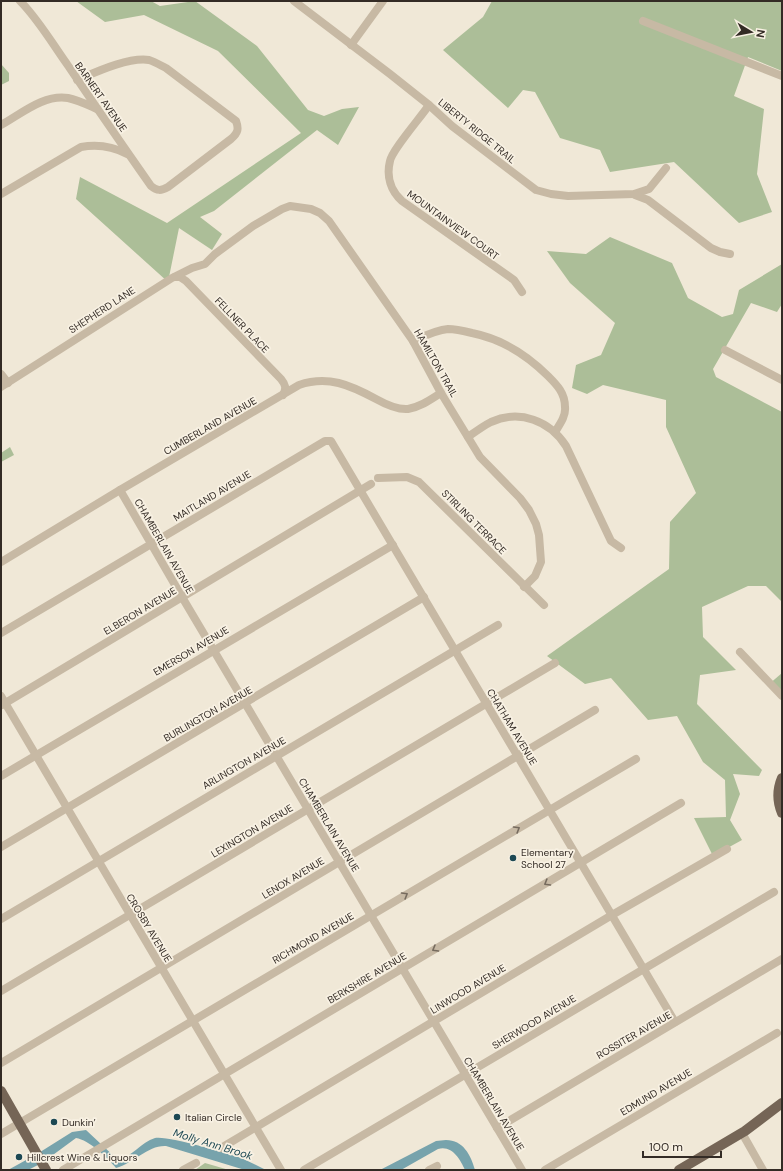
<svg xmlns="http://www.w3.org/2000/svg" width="783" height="1171" font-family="'DM Sans',sans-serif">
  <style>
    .green { fill: #acbe98 }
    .water { fill: #77a3ac }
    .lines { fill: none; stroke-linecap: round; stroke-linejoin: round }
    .minor { stroke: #c7b9a4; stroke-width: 8 }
    .major { stroke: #756556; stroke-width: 10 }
    .oneway { stroke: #766b5e }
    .poi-dot { fill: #1c4853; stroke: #f8f1e3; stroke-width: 1.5 }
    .labels { text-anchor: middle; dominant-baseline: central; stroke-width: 3.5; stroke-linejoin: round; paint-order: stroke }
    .street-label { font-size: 10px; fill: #332b25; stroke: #f8f1e3 }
    .poi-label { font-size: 10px; fill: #332b25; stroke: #f8f1e3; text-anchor: start }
    .water-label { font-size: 11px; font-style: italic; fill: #1c4853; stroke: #f8f1e3 }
  </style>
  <rect width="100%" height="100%" fill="#f0e8d7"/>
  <g class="green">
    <polygon points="76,1 151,1 160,6 195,1 257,46 308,110 324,116 342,109 359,107 338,145 317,130 214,211 200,217 222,234 212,250 179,228 168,282 76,199 80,177 167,223 301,133 218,51 144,15 105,22"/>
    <polygon points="492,1 782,1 782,71 748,57 734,96 764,109 757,174 772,212 739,223 674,162 610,172 600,150 560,138 535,92 523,90 508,108 443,50 483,17"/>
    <polygon points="1,64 9,73 9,81 1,85"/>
    <polygon points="610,237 672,263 688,298 722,317 733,314 739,290 782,264 782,304 777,312 751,303 713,369 716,377 782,412 782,602 766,586 748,586 702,607 703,637 736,670 700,675 697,704 762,770 759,776 733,774 740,794 730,820 742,840 713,856 694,818 726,817 725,780 703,762 677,716 648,720 611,678 585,684 547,656 669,569 670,522 696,493 666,427 666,400 603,385 587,394 572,388 576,365 601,355 615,323 570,283 547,251 586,254"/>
    <polygon points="10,447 14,455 1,462 1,453"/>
    <polygon points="782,673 782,699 768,685"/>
    <polygon points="205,1163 229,1170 195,1170"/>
  </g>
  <g class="water">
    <path d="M86,1130L118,1160C132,1157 141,1142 155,1138C166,1135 227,1153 241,1158C250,1162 258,1166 266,1170H245L166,1146C148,1145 134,1163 116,1168C107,1157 89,1140 76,1138L42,1163L28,1170H8L37,1154L72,1132Z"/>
    <path d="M446,1140C463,1140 471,1155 475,1170H465C460,1159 452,1145 438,1149L401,1170H380L436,1141Z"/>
  </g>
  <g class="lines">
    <g class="minor">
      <path d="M20,1C39,20 53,45 69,67C96,107 123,146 151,186C157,191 161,191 168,187L231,139C238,133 239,129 236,121L166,68C160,65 155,62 149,60C128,57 96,72 77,80"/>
      <polyline points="294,1 390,74 429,105 452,126 536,190 551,194 568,196 634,194 649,189 666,168"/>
      <polyline points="643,21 782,76"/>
      <polyline points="351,45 383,1"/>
      <path d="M429,105C421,117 392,150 390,161C386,177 391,191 402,201L514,280L522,292"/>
      <path d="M1,125C21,114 44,94 68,98C78,100 88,105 97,109"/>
      <path d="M1,194L81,147C98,144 112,146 127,154"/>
      <polyline points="635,195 648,200 711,248 720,252 730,254"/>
      <path d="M175,277H180L186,281L281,379C285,384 287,388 283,395"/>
      <path d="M413,341C424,336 436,330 448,329C456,329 464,331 472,333C502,339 526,354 548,376C557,385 565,393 565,407C566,416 560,424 555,432"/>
      <polyline points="725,350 782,380"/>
      <polyline points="1,374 8,383"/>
      <polyline points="1,387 172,278 192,268 205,264 215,254 253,226 282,209 290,206 311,209 320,213 329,221 413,341 441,393 480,457 520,498 529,510 536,524 539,535 541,562 535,576 524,587"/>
      <path d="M468,437C475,432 483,426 491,422C520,409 550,421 566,446L611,541L621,548"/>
      <polyline points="378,478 407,477 419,482 544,605"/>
      <polyline points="120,490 182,597 522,1170"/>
      <path d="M1,562L120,490L299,385C328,375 350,385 376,399C385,404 397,410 408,409C420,407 430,400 441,393"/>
      <polyline points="1,633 325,441 331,441 675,1022"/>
      <polyline points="740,652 782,696"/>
      <polyline points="1,696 281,1170"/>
      <polyline points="2,705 371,484"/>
      <polyline points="1,776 393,545"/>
      <polyline points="1,847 424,597"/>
      <polyline points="1,919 498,625"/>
      <polyline points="1,991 555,663"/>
      <polyline points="1,1063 595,710"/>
      <polyline points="497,1128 782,959"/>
      <polyline points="742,1133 763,1170"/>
      <polyline points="1,1134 636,759"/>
      <polyline points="221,1148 612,915 727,849"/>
      <polyline points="63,1170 681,803"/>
      <polyline points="183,1170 196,1163"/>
      <polyline points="304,1170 774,892"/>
      <polyline points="429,1170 437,1166"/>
      <polyline points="545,1170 777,1033"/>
    </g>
    <g class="major">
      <path d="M782,778C777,790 777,801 782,813"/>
      <polyline points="1,1091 46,1170"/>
      <polyline points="679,1170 745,1131 782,1103"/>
    </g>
  </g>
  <defs><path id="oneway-chevron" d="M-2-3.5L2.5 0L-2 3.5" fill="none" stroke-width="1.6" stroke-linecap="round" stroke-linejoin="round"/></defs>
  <g class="oneway">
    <use href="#oneway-chevron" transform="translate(517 829) rotate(-31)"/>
    <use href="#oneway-chevron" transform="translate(547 883) rotate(149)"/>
    <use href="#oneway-chevron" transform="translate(405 895) rotate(-31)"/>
    <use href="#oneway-chevron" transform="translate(435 949) rotate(150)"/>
  </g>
  <g class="poi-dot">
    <circle cx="513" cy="858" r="4"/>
    <circle cx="177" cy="1117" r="4"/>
    <circle cx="54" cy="1122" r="4"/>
    <circle cx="19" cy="1157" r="4"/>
  </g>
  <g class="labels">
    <g class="street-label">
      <text transform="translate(101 97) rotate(55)">BARNERT AVENUE</text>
      <text transform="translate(477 131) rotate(39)">LIBERTY RIDGE TRAIL</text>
      <text transform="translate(453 225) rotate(36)">MOUNTAINVIEW COURT</text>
      <text transform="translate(102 310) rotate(-33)">SHEPHERD LANE</text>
      <text transform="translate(242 325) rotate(46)">FELLNER PLACE</text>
      <text transform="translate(436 363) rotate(60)">HAMILTON TRAIL</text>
      <text transform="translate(210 426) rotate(-30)">CUMBERLAND AVENUE</text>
      <text transform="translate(212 496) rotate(-31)">MAITLAND AVENUE</text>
      <text transform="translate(474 522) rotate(45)">STIRLING TERRACE</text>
      <text transform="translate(164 546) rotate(60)">CHAMBERLAIN AVENUE</text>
      <text transform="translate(140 611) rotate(-31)">ELBERON AVENUE</text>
      <text transform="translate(191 651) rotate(-31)">EMERSON AVENUE</text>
      <text transform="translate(208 714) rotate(-30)">BURLINGTON AVENUE</text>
      <text transform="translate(512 727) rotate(59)">CHATHAM AVENUE</text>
      <text transform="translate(244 763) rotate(-30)">ARLINGTON AVENUE</text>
      <text transform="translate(329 825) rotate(59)">CHAMBERLAIN AVENUE</text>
      <text transform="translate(252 831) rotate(-31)">LEXINGTON AVENUE</text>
      <text transform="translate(293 878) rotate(-31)">LENOX AVENUE</text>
      <text transform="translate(149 928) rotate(59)">CROSBY AVENUE</text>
      <text transform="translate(313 938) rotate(-30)">RICHMOND AVENUE</text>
      <text transform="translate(367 978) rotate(-31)">BERKSHIRE AVENUE</text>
      <text transform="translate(468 989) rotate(-31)">LINWOOD AVENUE</text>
      <text transform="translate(534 1022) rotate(-31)">SHERWOOD AVENUE</text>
      <text transform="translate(634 1035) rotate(-30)">ROSSITER AVENUE</text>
      <text transform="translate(656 1092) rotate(-31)">EDMUND AVENUE</text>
      <text transform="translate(494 1104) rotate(59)">CHAMBERLAIN AVENUE</text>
    </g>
    <g class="poi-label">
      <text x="521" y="852">Elementary<tspan x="521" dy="12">School 27</tspan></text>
      <text x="185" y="1117">Italian Circle</text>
      <text x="62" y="1122">Dunkin’</text>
      <text x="27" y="1157">Hillcrest Wine &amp; Liquors</text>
    </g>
    <g class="water-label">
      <text transform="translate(213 1144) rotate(17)">Molly Ann Brook</text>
    </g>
  </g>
  <rect width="783" height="1171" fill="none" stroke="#332b25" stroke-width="4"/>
  <g transform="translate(751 32) rotate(100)" stroke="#f8f1e3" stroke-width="3" paint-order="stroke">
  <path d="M0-3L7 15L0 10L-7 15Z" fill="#332b25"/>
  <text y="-6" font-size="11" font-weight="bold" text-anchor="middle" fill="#332b25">N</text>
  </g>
  <path d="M643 1151v6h78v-6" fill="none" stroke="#332b25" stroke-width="2"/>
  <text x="649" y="1151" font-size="12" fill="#332b25" stroke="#f8f1e3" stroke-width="3" paint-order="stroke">100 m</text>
</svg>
